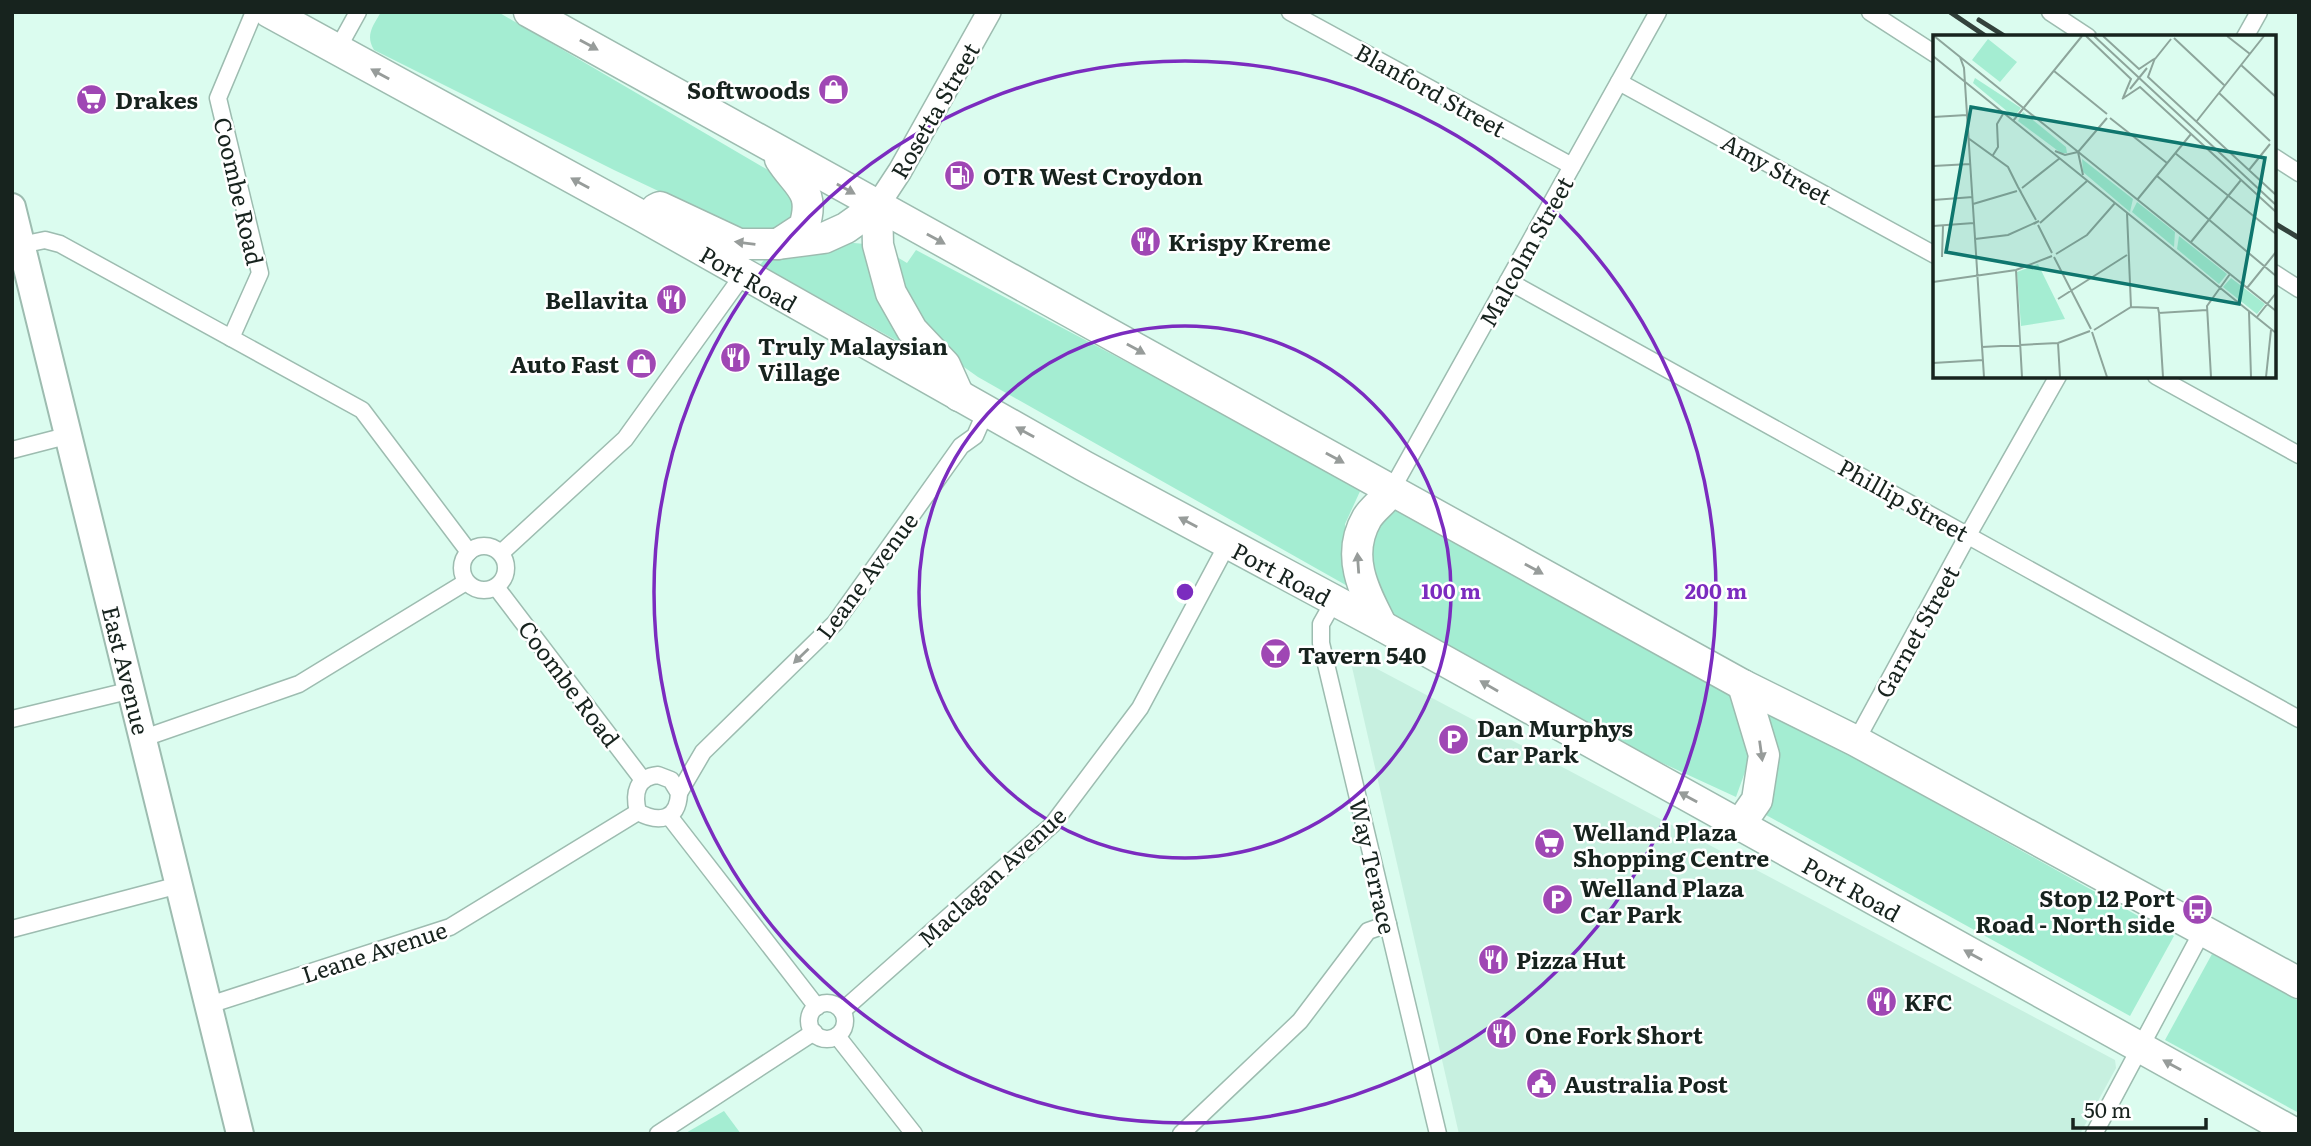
<svg xmlns="http://www.w3.org/2000/svg" width="2311" height="1146" font-family="Literata,serif">
  <style>
    .built { fill: #c7f0e0 }
    .green { fill: #a4edd2 }
    .lines { fill: none; stroke-linecap: round; stroke-linejoin: round }
    .street-casing { stroke: #9dbcb0; stroke-width: 19 }
    .secondary-casing { stroke: #9dbcb0; stroke-width: 26 }
    .primary-casing { stroke: #9dbcb0; stroke-width: 30 }
    .highway-casing { stroke: #9dbcb0; stroke-width: 33 }
    .street { stroke: #fff; stroke-width: 16 }
    .secondary { stroke: #fff; stroke-width: 23 }
    .primary { stroke: #fff; stroke-width: 26 }
    .highway { stroke: #fff; stroke-width: 30 }
    .rail { stroke: #33423c; stroke-width: 5 }
    .oneway { fill: #979c9a }
    .ring { fill: none; stroke: #7b2cbf; stroke-width: 3.5 }
    .labels { text-anchor: middle; dominant-baseline: central; stroke-width: 5; stroke-linejoin: round; paint-order: stroke }
    .poi-label { font-size: 23px; font-weight: bold; fill: #17231e; stroke: #fff; text-anchor: start }
    .street-label { font-size: 23px; fill: #17231e; stroke: #fff }
    .inset-road { fill: none; stroke: #8da59b; stroke-width: 2 }
    .view { fill: #0f766e; fill-opacity: 0.15; stroke: #0f766e; stroke-width: 3.5 }
    .inset-edge { fill: none; stroke: #17231e; stroke-width: 3.5 }
    .centre { fill: #7b2cbf; stroke: #fff; stroke-width: 3.5 }
    .ring-label { font-size: 21px; text-anchor: middle; font-weight: bold; fill: #7b2cbf; stroke: #fff; stroke-width: 5; stroke-linejoin: round; paint-order: stroke }
  </style>
  <rect width="100%" height="100%" fill="#dbfcef"/>
  <polygon class="built" points="1349,654 2115,1060 2116,1068 2080,1134 1459,1134"/>
  <g class="green">
    <path d="M381,12H498L780,177L794,193L792,221L773,231L745,232L614,170L374,50C365,35 373,26 381,12Z"/>
    <path d="M844,238L854,243L865,244C869,284 878,307 904,338L901,343L760,265L764,260C798,259 815,258 844,238Z"/>
    <polygon points="882,248 907,263 916,250 1362,487 1345,524 1351,588 978,377 940,350"/>
    <polygon points="1394,502 1724,683 1739,705 1750,758 1736,797 1647,756 1535,694 1412,633 1368,590 1362,549"/>
    <polygon points="1759,704 2174,936 2130,1016 1757,810"/>
    <polygon points="2212,954 2299,1001 2299,1113 2165,1040"/>
    <polygon points="724,1111 741,1134 684,1134"/>
  </g>
  <g class="lines">
    <defs>
      <g id="street">
        <polyline points="1290,12 1572,166"/>
        <polyline points="1870,12 1935,54"/>
        <polyline points="2050,12 2088,37"/>
        <polyline points="2245,37 2259,12"/>
        <polyline points="337,50 358,12"/>
        <polyline points="1619,82 1935,255"/>
        <polyline points="2274,157 2299,173"/>
        <polyline points="21,245 45,240 60,244 362,410 469,552"/>
        <polyline points="2274,273 2299,289"/>
        <polyline points="1508,281 2299,719"/>
        <polyline points="231,338 260,273 218,98 254,12"/>
        <polyline points="2156,376 2299,455"/>
        <polyline points="12,450 70,435"/>
        <polyline points="1392,489 1658,12"/>
        <circle cx="484" cy="568" r="22"/>
        <polyline points="501,553 625,439 743,275"/>
        <polyline points="496,587 643,780"/>
        <polyline points="1334,601 1321,624 1321,643 1438,1134"/>
        <polyline points="12,719 132,690"/>
        <polyline points="144,738 299,684 466,582"/>
        <polyline points="1856,741 1968,535 2058,376"/>
        <path d="M658,775L671,780L679,793C678,821 658,823 638,812C633,793 637,777 658,775Z"/>
        <polyline points="679,793 703,752 835,623 961,446 975,436 986,411"/>
        <polyline points="669,816 817,1007"/>
        <polyline points="12,929 179,885"/>
        <circle cx="827" cy="1021" r="18"/>
        <polyline points="209,1005 450,927 638,812"/>
        <polyline points="842,1011 1052,825 1140,708 1228,543"/>
        <polyline points="837,1036 914,1134"/>
        <polyline points="658,1134 814,1032"/>
        <polyline points="1181,1134 1300,1021 1368,931 1388,924"/>
        <polyline points="2094,1134 2203,930"/>
      </g>
      <polyline id="secondary" points="877,206 900,171 989,12"/>
      <polyline id="primary" points="12,207 240,1134"/>
      <g id="highway">
        <polyline points="269,12 640,215 1084,466 1382,626 2296,1134"/>
        <polyline points="529,12 1743,685 1856,741 2299,983"/>
        <polyline points="877,206 878,245 891,293 912,330 945,365 959,396"/>
        <polyline points="656,209 660,207 739,244 778,244 824,238 846,228 877,206"/>
        <path d="M778,244L804,227C816,190 797,186 780,159"/>
        <path d="M1382,626C1364,591 1345,556 1367,518C1374,507 1385,501 1392,489"/>
        <polyline points="1739,826 1757,800 1764,755 1743,685"/>
      </g>
    </defs>
    <use href="#street" class="street-casing"/>
    <use href="#secondary" class="secondary-casing"/>
    <use href="#primary" class="primary-casing"/>
    <use href="#highway" class="highway-casing"/>
    <use href="#street" class="street"/>
    <use href="#secondary" class="secondary"/>
    <use href="#primary" class="primary"/>
    <use href="#highway" class="highway"/>
    <g class="rail">
      <polyline points="1950,12 1987,37"/>
      <polyline points="1979,20 2006,37"/>
      <polyline points="2274,223 2299,238"/>
    </g>
  </g>
  <defs><path id="oneway-solid" d="M-6-.8H1V-3.2L6.5 0L1 3.2V.8H-6Z" transform="scale(1.75)"/></defs>
  <g class="oneway">
    <use href="#oneway-solid" transform="translate(589 45) rotate(29)"/>
    <use href="#oneway-solid" transform="translate(380 74) rotate(-151)"/>
    <use href="#oneway-solid" transform="translate(580 183) rotate(-151)"/>
    <use href="#oneway-solid" transform="translate(846 189) rotate(29)"/>
    <use href="#oneway-solid" transform="translate(936 239) rotate(29)"/>
    <use href="#oneway-solid" transform="translate(745 243) rotate(-173)"/>
    <use href="#oneway-solid" transform="translate(1136 349) rotate(29)"/>
    <use href="#oneway-solid" transform="translate(1025 432) rotate(-151)"/>
    <use href="#oneway-solid" transform="translate(1335 458) rotate(29)"/>
    <use href="#oneway-solid" transform="translate(1188 522) rotate(-152)"/>
    <use href="#oneway-solid" transform="translate(1358 563) rotate(-94)"/>
    <use href="#oneway-solid" transform="translate(1534 569) rotate(29)"/>
    <use href="#oneway-solid" transform="translate(801 656) rotate(136)"/>
    <use href="#oneway-solid" transform="translate(1489 686) rotate(-150)"/>
    <use href="#oneway-solid" transform="translate(1761 751) rotate(82)"/>
    <use href="#oneway-solid" transform="translate(1688 797) rotate(-151)"/>
    <use href="#oneway-solid" transform="translate(1973 955) rotate(-151)"/>
    <use href="#oneway-solid" transform="translate(2172 1065) rotate(-151)"/>
  </g>
  <g class="ring">
    <circle cx="1185" cy="592" r="266"/>
    <circle cx="1185" cy="592" r="531"/>
  </g>
  <defs>
    <symbol id="shop-disc" viewBox="-11 -11 22 22"><circle r="9.5" fill="#9f47b4" stroke="#fff"/><path d="M-5-2.5h2.3a2.7 3.5 0 0 1 5.4 0H5L5.5 6h-11ZM-1.5-2.5h3a1.5 2.3 0 0 0-3 0Z" fill="#fff"/></symbol>
    <symbol id="supermarket-disc" viewBox="-11 -11 22 22"><circle r="9.5" fill="#9f47b4" stroke="#fff"/><path d="M-6-5.5h2.5l.6 2H6L4.5 2H-2.5L-4.4-4H-6ZM-1.5 3.2a1.3 1.3 0 1 0 .1 0ZM3 3.2a1.3 1.3 0 1 0 .1 0Z" fill="#fff"/></symbol>
    <symbol id="fuel-disc" viewBox="-11 -11 22 22"><circle r="9.5" fill="#9f47b4" stroke="#fff"/><path d="M-5.5-6h7V0h2V4h1.3V-2.5L3-4.5l.8-.8L6-3V5H2.5V1h-1V6h-7ZM-4.2-4.7v3.2H.2V-4.7Z" fill="#fff"/></symbol>
    <symbol id="restaurant-disc" viewBox="-11 -11 22 22"><circle r="9.5" fill="#9f47b4" stroke="#fff"/><path d="M-5-6h1v4h1v-4h1v4h1v-4h1v5L-1.5 .5V6h-2V.5L-5-1ZM5-6V6H3V1.5H1.5Q1.5-4 5-6Z" fill="#fff"/></symbol>
    <symbol id="bar-disc" viewBox="-11 -11 22 22"><circle r="9.5" fill="#9f47b4" stroke="#fff"/><path d="M-6-5H6L.8 .8V4.5H3.5V6h-7V4.5H-.8V.8Z" fill="#fff"/></symbol>
    <symbol id="parking-disc" viewBox="-11 -11 22 22"><circle r="9.5" fill="#9f47b4" stroke="#fff"/><path d="M-3.5-5.5H1a3.5 3.5 0 0 1 0 7H-1V5.5H-3.5ZM-1-3.4V-.6H.8a1.4 1.4 0 0 0 0-2.8Z" fill="#fff"/></symbol>
    <symbol id="bus-disc" viewBox="-11 -11 22 22"><circle r="9.5" fill="#9f47b4" stroke="#fff"/><path d="M-5-6H5V4H4V6H2V4H-2V6H-4V4H-5ZM-3.5-4V0h7V-4ZM-3.5 1.2v1.5H-2V1.2ZM2 1.2v1.5H3.5V1.2Z" fill="#fff"/></symbol>
    <symbol id="civic-disc" viewBox="-11 -11 22 22"><circle r="9.5" fill="#9f47b4" stroke="#fff"/><path d="M-.6-6.5H3V-4.5H.6V-3L4-1V1h2V6H-6V1h2V-1L-.6-3ZM-1.2 2.5V6h2.4V2.5Z" fill="#fff"/></symbol>
  </defs>
  <g fill-rule="evenodd">
    <use href="#shop-disc" x="816" y="72" width="35" height="35"/>
    <use href="#supermarket-disc" x="74" y="82" width="35" height="35"/>
    <use href="#fuel-disc" x="942" y="158" width="35" height="35"/>
    <use href="#restaurant-disc" x="1128" y="224" width="35" height="35"/>
    <use href="#restaurant-disc" x="654" y="282" width="35" height="35"/>
    <use href="#restaurant-disc" x="718" y="340" width="35" height="35"/>
    <use href="#shop-disc" x="624" y="346" width="35" height="35"/>
    <use href="#bar-disc" x="1258" y="636" width="35" height="35"/>
    <use href="#parking-disc" x="1436" y="722" width="35" height="35"/>
    <use href="#supermarket-disc" x="1532" y="826" width="35" height="35"/>
    <use href="#parking-disc" x="1540" y="882" width="35" height="35"/>
    <use href="#bus-disc" x="2180" y="892" width="35" height="35"/>
    <use href="#restaurant-disc" x="1476" y="942" width="35" height="35"/>
    <use href="#restaurant-disc" x="1864" y="984" width="35" height="35"/>
    <use href="#restaurant-disc" x="1484" y="1016" width="35" height="35"/>
    <use href="#civic-disc" x="1524" y="1066" width="35" height="35"/>
  </g>
  <g class="labels">
    <g class="poi-label">
      <text x="810" y="89" text-anchor="end">Softwoods</text>
      <text x="115" y="99">Drakes</text>
      <text x="983" y="175">OTR West Croydon</text>
      <text x="1168" y="241">Krispy Kreme</text>
      <text x="648" y="299" text-anchor="end">Bellavita</text>
      <text x="758" y="345">Truly Malaysian<tspan x="758" dy="26">Village</tspan></text>
      <text x="619" y="363" text-anchor="end">Auto Fast</text>
      <text x="1298" y="654">Tavern 540</text>
      <text x="1477" y="727">Dan Murphys<tspan x="1477" dy="26">Car Park</tspan></text>
      <text x="1573" y="831">Welland Plaza<tspan x="1573" dy="26">Shopping Centre</tspan></text>
      <text x="1580" y="887">Welland Plaza<tspan x="1580" dy="26">Car Park</tspan></text>
      <text x="2175" y="897" text-anchor="end">Stop 12 Port<tspan x="2175" dy="26">Road - North side</tspan></text>
      <text x="1516" y="959">Pizza Hut</text>
      <text x="1904" y="1001">KFC</text>
      <text x="1525" y="1034">One Fork Short</text>
      <text x="1564" y="1083">Australia Post</text>
    </g>
    <g class="street-label">
      <text transform="translate(1431 89) rotate(29)">Blanford Street</text>
      <text transform="translate(934 110) rotate(-60)">Rosetta Street</text>
      <text transform="translate(1777 168) rotate(29)">Amy Street</text>
      <text transform="translate(240 191) rotate(77)">Coombe Road</text>
      <text transform="translate(1525 251) rotate(-61)">Malcolm Street</text>
      <text transform="translate(749 278) rotate(30)">Port Road</text>
      <text transform="translate(1904 499) rotate(29)">Phillip Street</text>
      <text transform="translate(1282 573) rotate(28)">Port Road</text>
      <text transform="translate(866 575) rotate(-53)">Leane Avenue</text>
      <text transform="translate(1916 631) rotate(-61)">Garnet Street</text>
      <text transform="translate(127 670) rotate(76)">East Avenue</text>
      <text transform="translate(570 683) rotate(53)">Coombe Road</text>
      <text transform="translate(1374 866) rotate(77)">Way Terrace</text>
      <text transform="translate(991 876) rotate(-43)">Maclagan Avenue</text>
      <text transform="translate(1852 888) rotate(29)">Port Road</text>
      <text transform="translate(374 951) rotate(-18)">Leane Avenue</text>
    </g>
  </g>
  <g transform="translate(1933 35)">
    <rect width="343" height="343" fill="#dbfcef"/>
    <path d="M55,4L84,27L67,47L39,25ZM42,43L88,73L81,82L40,48ZM90,77L133,112L134,118H128L85,86ZM149,124L200,164L197,177L150,137ZM204,167L242,197L241,212L199,177ZM246,201L294,239L286,249L244,214ZM105,229L132,284L88,291L84,237ZM298,243L332,269L324,279L290,252Z" fill="#a4edd2"/>
    <path class="inset-road" d="M1,1L343,276M153,1L198,44L190,63M161,1L343,170M170,1L206,34L221,24M294,1L317,19M241,3L291,50M0,21L343,298M27,22L31,33L51,342M222,23L215,42L343,160M222,24L238,4M308,30L343,62M121,36L174,79M197,54L214,33M286,58L337,106M189,64L207,52L343,177M0,82L34,80M177,83L234,128M80,86L149,1M263,87L331,1M35,103L75,132L85,152M122,116L132,120L145,117M145,117L174,83M145,117L150,140M242,118L343,199M60,120L65,112L64,89L70,79M0,131L37,129M316,135L337,109M224,141L343,241M89,153L127,123M88,157L85,152L103,185M0,165L40,162M204,165L258,99M40,169L84,156M194,178L198,272M107,188L154,146M105,190L119,218M0,191L41,188M42,204L75,200L106,186L101,189M258,207L308,145M123,219L154,200L182,168M9,222L10,191M121,222L158,294M83,235L89,342M0,247L83,235L119,221M314,253L343,217M125,264L194,220M316,277L318,342M226,278L230,342M324,282L343,258M161,295L198,272L225,273L226,278L274,275M159,297L174,342M125,308L127,342M49,312L125,308L157,296M0,328L50,325M278,342L274,271L297,239M333,342L338,295"/>
    <path class="view" d="M38,72L332,123L306,269L13,217Z"/>
    <rect width="343" height="343" class="inset-edge"/>
  </g>
  <circle cx="1185" cy="592" r="10" class="centre"/>
  <g class="ring-label">
    <text x="1451" y="599">100 m</text>
    <text x="1716" y="599">200 m</text>
  </g>
  <rect width="2311" height="1146" fill="none" stroke="#17231e" stroke-width="28"/>
  <path d="M2073 1118v10h133v-10" fill="none" stroke="#17231e" stroke-width="3.5"/>
  <text x="2084" y="1118" font-size="21" fill="#17231e" stroke="#ffffff" stroke-width="5" paint-order="stroke">50 m</text>
</svg>
